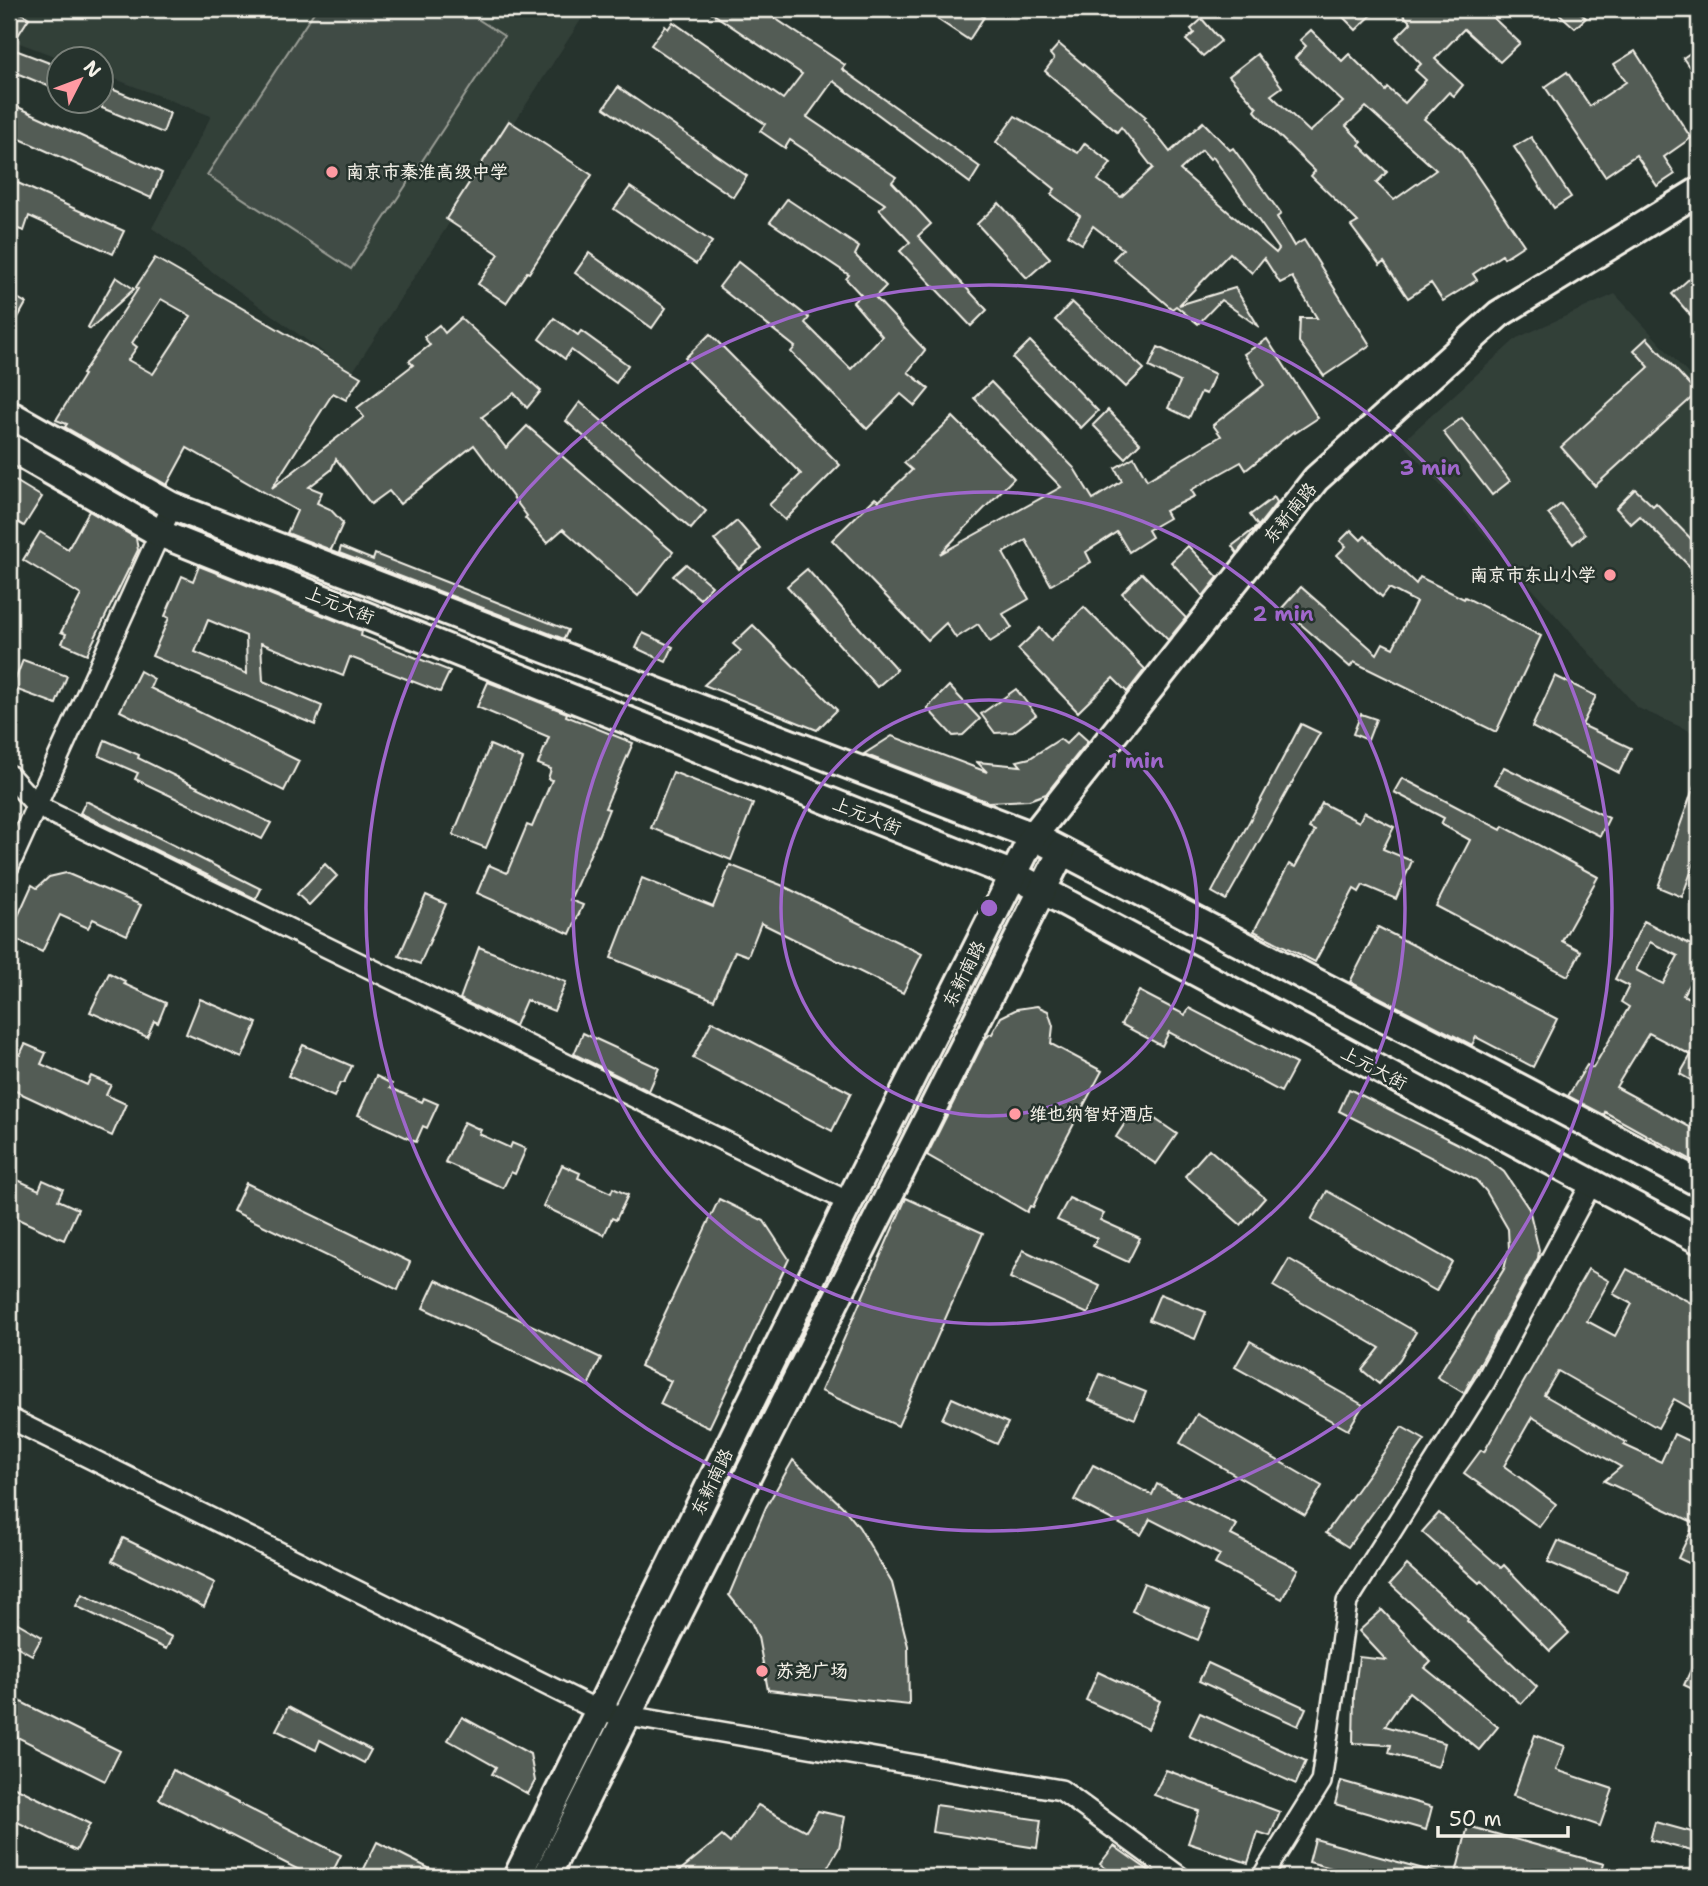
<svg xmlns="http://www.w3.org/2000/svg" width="1708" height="1886" font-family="'Shantell Sans','LXGW WenKai TC',sans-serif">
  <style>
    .built { fill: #333f39 }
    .green { fill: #414b45; stroke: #9a9e96; stroke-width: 2 }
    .building { fill: #525c55; stroke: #f4f1e8; stroke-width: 2; fill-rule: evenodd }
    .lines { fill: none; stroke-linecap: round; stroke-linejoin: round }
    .minor-casing { stroke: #f4f1e8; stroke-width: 24 }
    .secondary-casing { stroke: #f4f1e8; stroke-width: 32 }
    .minor { stroke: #26332d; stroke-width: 19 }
    .secondary { stroke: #26332d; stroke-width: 26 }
    .ring { fill: none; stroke: #9f67cb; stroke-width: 3.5 }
    .poi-dot { fill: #ff9aa2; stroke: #26332d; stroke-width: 2.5 }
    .labels { text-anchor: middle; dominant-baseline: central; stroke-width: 5; stroke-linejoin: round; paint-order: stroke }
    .poi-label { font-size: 18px; font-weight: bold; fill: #f4f1e8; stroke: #26332d; text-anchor: start }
    .street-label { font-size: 18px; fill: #f4f1e8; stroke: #26332d }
    .centre { fill: #9f67cb; stroke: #26332d; stroke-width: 3.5 }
    .ring-label { font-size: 21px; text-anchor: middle; font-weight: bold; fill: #9f67cb; stroke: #26332d; stroke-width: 5; stroke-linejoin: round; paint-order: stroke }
  </style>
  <rect width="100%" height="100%" fill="#26332d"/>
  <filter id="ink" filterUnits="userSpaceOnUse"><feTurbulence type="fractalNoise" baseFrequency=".0143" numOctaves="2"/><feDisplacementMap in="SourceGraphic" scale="14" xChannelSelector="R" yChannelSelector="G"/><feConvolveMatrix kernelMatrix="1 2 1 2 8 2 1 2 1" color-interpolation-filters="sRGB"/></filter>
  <g filter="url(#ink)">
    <g class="built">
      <polygon points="18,9 588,9 352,373 152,228 211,116 102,74 102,60 62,59 9,39 9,24"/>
      <polygon points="1615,294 1699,386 1699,735 1638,708 1402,442 1517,338"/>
    </g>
    <polygon class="green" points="316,9 462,9 504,36 351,269 207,175"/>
    <g class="building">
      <polygon points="9,9 15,9 29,18 10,48 60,67 60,91 9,70"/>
      <polygon points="706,9 761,9 845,65 842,69 980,167 970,183 833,81 807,117 896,177 892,182 931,224 918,236 987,310 971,326 900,251 910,242 879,209 885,204 790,140 785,148 760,131 765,124 651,45 665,26 668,29 673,22 783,99 802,74"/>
      <polygon points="922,9 971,9 984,17 969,40"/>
      <polygon points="1335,9 1378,9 1356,30"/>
      <path d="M1398,9H1484L1520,43L1500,62L1464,29L1435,59L1463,85L1454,96L1449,92L1424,119L1459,149L1524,245L1504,258L1502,255L1473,274L1477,280L1443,301L1431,283L1408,298L1384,262L1380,265L1351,226L1358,222L1311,176L1315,171L1262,119L1255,111L1257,108L1229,76L1257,54L1282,87L1271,95L1310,132L1343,102L1295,58L1306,46L1300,40L1311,30L1342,61L1349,54L1386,91L1388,88L1405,103L1426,80L1415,70L1421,64L1396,38L1411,23ZM1366,107L1436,170L1394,200L1376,183L1387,172L1359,145L1362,142L1346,126Z"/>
      <polygon points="1554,9 1576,9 1586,18 1575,28"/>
      <polygon points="1202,19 1221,41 1203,56 1186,40 1194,33 1191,29"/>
      <path d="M1059,44L1146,117L1144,119L1170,152L1203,122L1230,150L1233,148L1281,214L1277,217L1294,246L1304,240L1370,345L1324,376L1299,342L1300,318H1317L1292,277L1280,283L1264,258L1252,273L1230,253L1179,305L1235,288L1259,327L1221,300L1198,324L1176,306L1172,309L1113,259L1123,249L1093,226L1082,244L1068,235L1080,216L1051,194L1055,189L996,142L1015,116L1078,153L1085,143L1111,163L1098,180L1121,197L1153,168L1121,127L1117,132L1045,71L1054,59L1050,54ZM1202,150L1210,159L1213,157L1279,249L1276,253L1180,170Z"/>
      <polygon points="1699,47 1699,81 1683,58"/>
      <polygon points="1635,51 1691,138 1664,157 1675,174 1657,186 1636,155 1605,176 1545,87 1567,72 1590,106 1626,82 1614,64"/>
      <polygon points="102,85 170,113 163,133 102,108"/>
      <polygon points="618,87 747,176 733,197 604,108"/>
      <polygon points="9,103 162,173 151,198 9,134"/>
      <polygon points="509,121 592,175 529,273 527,272 506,303 478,284 499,254 446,219"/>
      <polygon points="1531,137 1571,197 1554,208 1514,147"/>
      <polygon points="9,179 124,231 113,254 29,216 24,231 9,226"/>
      <polygon points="630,187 712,242 696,264 614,209"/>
      <polygon points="787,199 859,247 855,255 886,286 875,297 925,350 908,372 929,389 915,406 901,394 867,429 791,352 795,347 719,287 738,262 809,318 805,323 851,369 882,336 853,302 861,295 846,279 849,275 770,222"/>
      <polygon points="999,203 1050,258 1027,278 977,224"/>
      <polygon points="589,253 666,308 652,328 575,273"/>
      <path d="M155,258L361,377L346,400L333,393L272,488L364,417L357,408L413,365L409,361L430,345L424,337L439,325L445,333L461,318L541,391L527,408L514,393L482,417L506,448L527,426L673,552L638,596L563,529L547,543L525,518L527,516L474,445L400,504L389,491L371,504L336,459L331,470L309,487L322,492L317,503L330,509L343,523L331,550L287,533L297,511L187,448L167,485L65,427L67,424L56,420L84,375L82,374L138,289L136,287ZM161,299L191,316L153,374L128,360L137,347L132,343Z"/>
      <polygon points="1699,270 1699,325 1672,294"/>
      <polygon points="116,277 134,289 90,329 88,327"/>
      <polygon points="9,293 26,303 9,334"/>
      <polygon points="1072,302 1144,369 1126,387 1055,320"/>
      <polygon points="554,318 578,335 581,331 628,365 616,383 571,350 565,359 539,339"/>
      <polygon points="710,334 840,465 785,520 769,505 801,474 685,358"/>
      <polygon points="1647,338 1697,393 1595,486 1561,447 1649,367 1634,350"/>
      <polygon points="1267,339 1318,418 1295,433 1294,431 1246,470 1241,462 1191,490 1195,496 1165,511 1169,518 1148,530 1152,537 1129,552 1117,532 1086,552 1091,562 1051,585 1026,540 1003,553 1029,599 1003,614 1012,628 990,642 978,624 956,638 946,623 928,640 832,540 875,498 879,501 912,470 904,463 953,417 1014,478 940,554 1061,487 974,398 991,382 1074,468 1093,499 1122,481 1115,468 1134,457 1147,480 1221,436 1213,425 1264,385 1244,354"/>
      <polygon points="1030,341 1098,411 1081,428 1013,358"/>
      <polygon points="1158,347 1215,374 1206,394 1201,392 1189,418 1168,408 1180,382 1149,367"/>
      <polygon points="580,402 706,511 691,529 566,421"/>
      <polygon points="1108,410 1140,443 1125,458 1093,425"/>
      <polygon points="1462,418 1510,481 1492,495 1443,432"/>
      <polygon points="9,477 42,497 24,526 9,517"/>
      <polygon points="1635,489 1653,506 1656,503 1699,547 1699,576 1640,516 1631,524 1616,508"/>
      <polygon points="1274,497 1277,502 1237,553 1232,546 1258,526 1250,515"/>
      <polygon points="1561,504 1585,534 1573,544 1548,514"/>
      <polygon points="89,511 136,538 138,550 87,654 62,643 66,634 61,632 81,595 23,560 40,532 68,549"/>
      <polygon points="737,521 761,549 739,569 714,540"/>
      <polygon points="1351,530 1361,540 1365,536 1416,584 1420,577 1464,599 1465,597 1541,636 1496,732 1354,662 1350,667 1282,608 1301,587 1377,654 1383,643 1393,648 1416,602 1389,588 1382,597 1337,555 1346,546 1340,541"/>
      <polygon points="1188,546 1218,577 1203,596 1171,562"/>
      <polygon points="341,547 373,560 375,554 568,630 564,639 339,553"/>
      <polygon points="686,564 712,586 700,599 673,576"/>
      <path d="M199,566L362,631L361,636L450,671L440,692L350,657L343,676L261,643L263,681L322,706L315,725L152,656L169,618L165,616L182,576L193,581ZM208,620L246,636L247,674L195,652Z"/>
      <polygon points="807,569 897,670 877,687 787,586"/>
      <polygon points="1142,573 1186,618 1168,640 1122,593"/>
      <polygon points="1084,607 1145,669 1127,692 1113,678 1078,712 1018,649 1040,628 1051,640"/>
      <polygon points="753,625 837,710 817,730 704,685 741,651 733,644"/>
      <polygon points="643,633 673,647 666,662 636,648"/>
      <polygon points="23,660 67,676 56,704 12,688"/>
      <polygon points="140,671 154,679 150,688 299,761 284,791 120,711"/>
      <polygon points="1555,676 1596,696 1582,725 1631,748 1619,773 1532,727"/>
      <polygon points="488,682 567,713 566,716 633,743 605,808 609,809 599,834 570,900 583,905 570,934 477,893 489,865 507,873 527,825 532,827 552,780 548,779 551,769 538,764 549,737 477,707"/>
      <polygon points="949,686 980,719 963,735 953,736 927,708"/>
      <polygon points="1016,689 1036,715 1013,732 995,733 981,714"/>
      <polygon points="1361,714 1376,719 1368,740 1353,734"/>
      <polygon points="1301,724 1320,733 1226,900 1212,892"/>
      <polygon points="1078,732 1088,741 1046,794 1029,800 988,802 864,754 892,736 987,772 977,762 1021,766 1017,761 1030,758 1060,739 1066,744"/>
      <polygon points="105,740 139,755 138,758 271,823 262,839 135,779 138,773 99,756"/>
      <polygon points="490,745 523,759 486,848 453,835"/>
      <polygon points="1504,767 1609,818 1600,836 1495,784"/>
      <polygon points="673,772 753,804 731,860 651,828"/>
      <polygon points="1402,778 1501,830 1503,826 1598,877 1562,941 1581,951 1568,976 1436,906 1470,840 1441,824 1444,818 1394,792"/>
      <polygon points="1697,778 1699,778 1699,866 1694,864 1682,897 1658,887"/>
      <polygon points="86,801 261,889 256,899 80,813"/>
      <polygon points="1322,803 1359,822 1364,812 1394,827 1383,849 1412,861 1396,899 1363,885 1359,892 1354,889 1315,962 1254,931 1289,864 1295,867 1315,831 1309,828"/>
      <polygon points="325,864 337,876 309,905 297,894"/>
      <polygon points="730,865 781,885 922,954 903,993 761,923 748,956 735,951 714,1000 611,958 642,878 713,907"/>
      <polygon points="66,873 141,905 127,935 93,919 88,928 60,915 42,952 9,936 32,885 37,888 49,877"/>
      <polygon points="426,895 446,904 420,964 399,956"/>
      <path d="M1644,921L1699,949V966L1683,995L1699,1003V1085L1680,1074L1691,1055L1649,1033L1616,1087L1699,1132V1164L1605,1112L1604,1115L1568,1096L1587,1065L1593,1068L1629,1007L1621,1002L1629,986L1615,979ZM1650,942L1678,956L1663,984L1636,970Z"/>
      <polygon points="1378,927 1557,1019 1533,1067 1476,1037 1472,1045 1350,982"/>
      <polygon points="479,947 566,982 554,1011 526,1000 515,1026 460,999"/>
      <polygon points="109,973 125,981 124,984 166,1003 158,1023 154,1021 147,1037 90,1012"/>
      <polygon points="1139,991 1185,1015 1189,1008 1296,1064 1281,1092 1169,1032 1162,1046 1121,1024"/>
      <polygon points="200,999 257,1023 242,1058 186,1034"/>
      <polygon points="1037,1006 1048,1011 1053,1026 1051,1044 1102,1071 1049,1171 1033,1207 1030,1206 1027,1212 927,1155 985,1039 990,1034 992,1034 1001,1017 1017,1009"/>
      <polygon points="712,1021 851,1093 832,1131 693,1058"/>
      <polygon points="583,1033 659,1068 649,1091 574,1054"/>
      <polygon points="25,1044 46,1053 41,1064 87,1085 91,1076 111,1085 106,1095 126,1104 112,1136 9,1088 9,1050 20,1055"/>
      <polygon points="303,1045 352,1066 344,1083 340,1083 334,1097 288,1076"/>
      <polygon points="376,1076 392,1084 390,1088 422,1102 424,1098 438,1104 427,1128 423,1126 416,1142 358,1115"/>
      <polygon points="1349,1089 1486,1158 1504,1172 1529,1209 1539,1250 1538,1258 1464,1393 1437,1377 1504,1269 1509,1249 1508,1229 1486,1191 1476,1180 1339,1111"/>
      <polygon points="1136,1106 1177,1134 1156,1164 1116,1137"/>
      <polygon points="464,1122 481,1130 479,1134 510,1148 512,1143 526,1149 515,1174 511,1172 503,1188 445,1162"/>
      <polygon points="1209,1149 1265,1198 1241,1225 1185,1176"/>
      <polygon points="562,1165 580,1173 578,1178 611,1193 613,1188 628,1195 616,1220 612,1218 604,1235 543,1206"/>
      <polygon points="9,1176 39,1190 43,1180 63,1189 58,1200 78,1209 64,1240 9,1215"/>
      <polygon points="246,1183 410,1262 398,1290 233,1211"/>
      <polygon points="1327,1191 1452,1262 1436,1291 1311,1220"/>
      <polygon points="906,1198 983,1233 898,1426 821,1391"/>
      <polygon points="1069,1198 1104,1214 1100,1220 1140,1238 1128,1262 1093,1246 1097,1238 1057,1220"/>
      <polygon points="719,1199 764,1221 789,1259 709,1428 660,1404 671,1381 640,1366"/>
      <polygon points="1023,1250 1100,1286 1088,1314 1010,1278"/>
      <polygon points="1289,1259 1416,1332 1400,1359 1379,1384 1362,1370 1380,1348 1273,1286"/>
      <polygon points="1588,1269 1609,1281 1587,1321 1615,1336 1632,1304 1613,1294 1627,1269 1699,1307 1699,1413 1674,1399 1658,1428 1558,1371 1544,1395 1626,1442 1624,1445 1661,1462 1674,1434 1699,1446 1699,1464 1693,1477 1699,1480 1699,1568 1678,1558 1695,1523 1604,1481 1621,1467 1532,1417 1504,1466 1556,1504 1539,1527 1464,1473 1481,1450 1484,1452"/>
      <polygon points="436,1280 601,1358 588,1386 423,1308"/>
      <polygon points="1160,1294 1206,1312 1195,1339 1149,1320"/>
      <polygon points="1250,1341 1363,1405 1348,1430 1235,1367"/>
      <polygon points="1100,1374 1146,1392 1135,1419 1089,1400"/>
      <polygon points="952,1398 1008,1423 997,1444 942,1419"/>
      <polygon points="1197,1414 1322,1486 1305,1515 1180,1443"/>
      <polygon points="1402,1427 1425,1440 1348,1547 1326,1533"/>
      <polygon points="793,1460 842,1506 859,1527 892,1583 908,1646 909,1705 768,1690 758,1637 751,1622 729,1595 766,1507"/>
      <polygon points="1093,1465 1152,1495 1157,1484 1237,1525 1231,1535 1298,1569 1282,1599 1215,1564 1220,1555 1150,1519 1141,1535 1074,1500"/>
      <polygon points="1439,1513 1501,1568 1504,1565 1569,1633 1550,1651 1481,1581 1479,1583 1422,1532"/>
      <polygon points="123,1538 215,1583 204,1607 112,1561"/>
      <polygon points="1558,1541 1628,1570 1617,1592 1548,1562"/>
      <polygon points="1407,1565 1468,1619 1467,1621 1537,1687 1521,1704 1390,1584"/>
      <polygon points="1144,1583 1210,1611 1198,1640 1132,1611"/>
      <polygon points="82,1594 172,1637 166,1649 76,1606"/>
      <polygon points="1382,1610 1431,1662 1425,1668 1498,1727 1479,1750 1409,1692 1385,1726 1445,1743 1438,1767 1389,1753 1391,1745 1353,1743 1354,1696 1359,1657 1386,1660 1359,1631"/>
      <polygon points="9,1618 42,1637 32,1655 9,1642"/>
      <polygon points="1699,1652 1699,1692 1684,1685"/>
      <polygon points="1208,1663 1306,1708 1298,1726 1199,1681"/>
      <polygon points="1098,1672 1160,1701 1148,1729 1086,1700"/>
      <polygon points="9,1696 120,1751 105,1781 9,1733"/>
      <polygon points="288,1707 371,1750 364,1763 320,1740 316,1750 276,1730"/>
      <polygon points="1200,1713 1306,1761 1296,1784 1189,1736"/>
      <polygon points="462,1717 530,1754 535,1781 528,1794 492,1774 496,1767 448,1740"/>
      <polygon points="1535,1735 1565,1746 1556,1770 1613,1789 1600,1826 1513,1796"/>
      <polygon points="173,1770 341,1855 330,1877 313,1877 159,1799"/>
      <polygon points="1166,1770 1280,1812 1270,1836 1258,1832 1248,1863 1188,1843 1199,1811 1154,1795"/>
      <polygon points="1341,1781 1432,1807 1426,1830 1335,1804"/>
      <polygon points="9,1784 90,1824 76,1851 9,1818"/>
      <polygon points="758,1805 806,1831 818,1811 845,1817 839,1848 822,1877 672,1877 722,1836 730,1843"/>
      <polygon points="936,1805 1041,1820 1037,1848 932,1832"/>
      <polygon points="1655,1822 1699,1834 1699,1853 1650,1840"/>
      <polygon points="1468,1826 1604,1864 1600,1877 1561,1877 1529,1868 1528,1877 1455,1877"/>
      <polygon points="1315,1839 1438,1873 1437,1877 1365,1877 1309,1862"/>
      <polygon points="377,1842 446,1877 360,1877"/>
      <polygon points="1114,1846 1158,1877 1118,1877 1100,1864"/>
    </g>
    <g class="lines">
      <defs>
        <g id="minor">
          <polyline points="9,775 37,806 849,1202"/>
          <polyline points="9,866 172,506"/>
          <polyline points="9,1418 599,1711 1061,1790 1180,1877"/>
          <polyline points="1262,1877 1321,1782 1347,1602 1485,1382 1591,1184"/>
        </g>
        <g id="secondary">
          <polyline points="9,414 172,506 1033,836 1524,1090 1699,1183"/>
          <polyline points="9,447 159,533 1014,875 1699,1240"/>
          <polyline points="517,1877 849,1202 1033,836 1316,479 1499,314 1699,191"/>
          <polyline points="546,1877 1062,851"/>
        </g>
      </defs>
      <use href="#minor" class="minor-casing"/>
      <use href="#secondary" class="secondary-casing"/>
      <use href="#minor" class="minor"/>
      <use href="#secondary" class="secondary"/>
    </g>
  </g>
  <g class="ring">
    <circle cx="989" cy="908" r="208"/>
    <circle cx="989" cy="908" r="416"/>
    <circle cx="989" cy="908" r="623"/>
  </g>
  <g class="poi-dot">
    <circle cx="332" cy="172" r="7"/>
    <circle cx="1610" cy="575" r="7"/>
    <circle cx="1015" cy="1114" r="7"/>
    <circle cx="762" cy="1671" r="7"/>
  </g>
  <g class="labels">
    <g class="poi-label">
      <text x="346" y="172">南京市秦淮高级中学</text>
      <text x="1596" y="575" text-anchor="end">南京市东山小学</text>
      <text x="1029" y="1114">维也纳智好酒店</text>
      <text x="776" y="1671">苏尧广场</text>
    </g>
    <g class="street-label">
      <text transform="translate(1290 513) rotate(-51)">东新南路</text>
      <text transform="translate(340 605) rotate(22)">上元大街</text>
      <text transform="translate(867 816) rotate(22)">上元大街</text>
      <text transform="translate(964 974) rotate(-63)">东新南路</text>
      <text transform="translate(1374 1068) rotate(28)">上元大街</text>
      <text transform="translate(712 1482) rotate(-64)">东新南路</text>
    </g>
  </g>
  <circle cx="989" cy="908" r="10" class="centre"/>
  <g class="ring-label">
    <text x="1430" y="475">3 min</text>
    <text x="1283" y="621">2 min</text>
    <text x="1136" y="768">1 min</text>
  </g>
  <rect width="1708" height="1886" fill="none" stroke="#26332d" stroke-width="35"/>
  <rect x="18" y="18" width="1673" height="1851" fill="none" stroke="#f4f1e8" stroke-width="2.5" filter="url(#ink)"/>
  <g transform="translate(80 80) rotate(48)"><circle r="33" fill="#26332d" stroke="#787f78" stroke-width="2"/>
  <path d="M0-5L12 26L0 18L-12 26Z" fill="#ff9aa2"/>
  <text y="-10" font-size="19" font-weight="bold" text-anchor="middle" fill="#f4f1e8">N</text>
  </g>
  <path d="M1438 1826v10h130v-10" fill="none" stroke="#f4f1e8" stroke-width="3.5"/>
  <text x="1449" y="1826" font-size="21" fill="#f4f1e8" stroke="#26332d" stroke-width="5" paint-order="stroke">50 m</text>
</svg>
